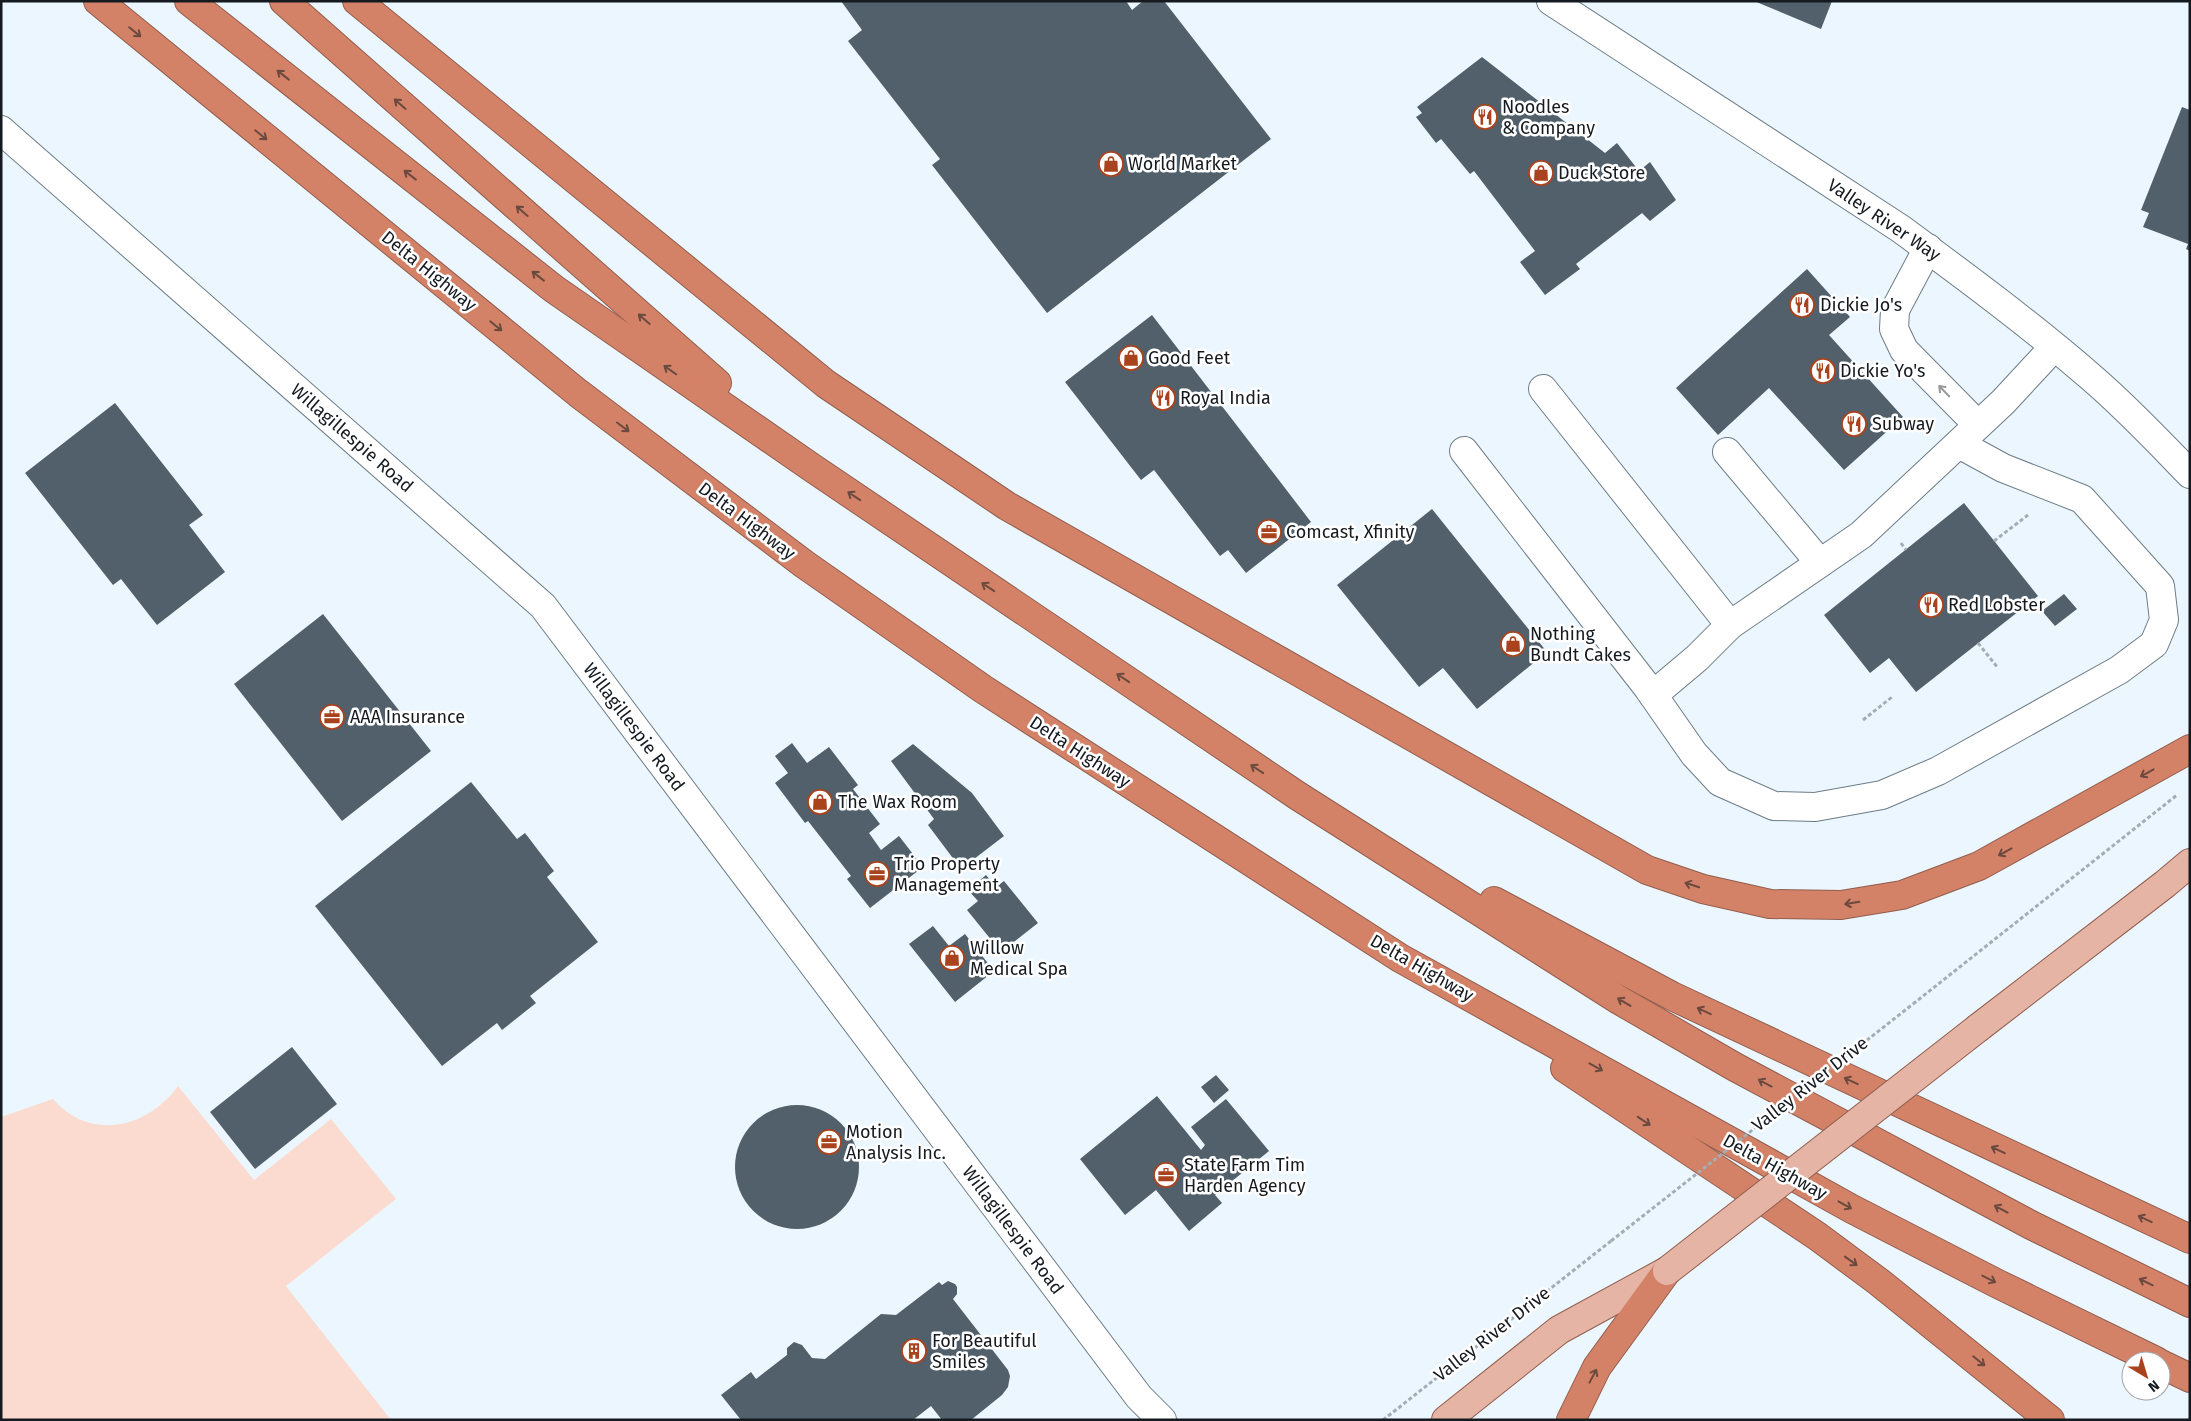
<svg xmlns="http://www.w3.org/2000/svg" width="2191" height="1421" font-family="'Fira Sans',sans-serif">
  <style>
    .green { fill: #fbdbd0 }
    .building { fill: #51606b }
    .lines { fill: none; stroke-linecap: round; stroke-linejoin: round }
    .minor-casing { stroke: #6c7c86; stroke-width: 30 }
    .major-casing { stroke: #915e4e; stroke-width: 30 }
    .highway-casing { stroke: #915e4e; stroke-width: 30 }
    .path { stroke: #a4adb4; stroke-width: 3; stroke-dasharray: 4 2.5; stroke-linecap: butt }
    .minor { stroke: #fff; stroke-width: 28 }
    .major { stroke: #e5b4a4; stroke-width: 28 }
    .highway { stroke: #d48267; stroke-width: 28 }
    .major-bridge-casing { stroke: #915e4e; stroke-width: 30; stroke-linecap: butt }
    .path-bridge { stroke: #a4adb4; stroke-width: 3; stroke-dasharray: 4 2.5; stroke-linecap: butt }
    .major-bridge { stroke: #e5b4a4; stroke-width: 28 }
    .oneway { stroke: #6a493f }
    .oneway2 { stroke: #95989a }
    .labels { text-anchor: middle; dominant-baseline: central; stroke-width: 5; stroke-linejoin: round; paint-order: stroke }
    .poi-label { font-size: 18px; fill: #141a1f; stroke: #fff; text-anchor: start }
    .street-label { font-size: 18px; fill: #141a1f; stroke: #fff }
  </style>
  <rect width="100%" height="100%" fill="#ecf6fe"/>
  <path class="green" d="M178,1086L254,1180L331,1119L396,1199L286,1286L391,1420H1V1117L53,1099C90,1142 148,1128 178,1086Z"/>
  <g class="building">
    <polygon points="841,1 1126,1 1132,10 1143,1 1164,1 1271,139 1047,313 932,165 940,159 848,41 862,30"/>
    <polygon points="1754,1 1832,1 1821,29"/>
    <polygon points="1482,57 1605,153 1617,143 1639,171 1650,162 1676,200 1650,221 1642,213 1576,264 1580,269 1545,295 1520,262 1535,251 1474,171 1470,174 1441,139 1436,143 1416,117 1422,113 1417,107"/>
    <polygon points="2182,107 2190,110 2190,251 2186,249 2188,244 2143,227 2149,213 2141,210"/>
    <polygon points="1807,269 1850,317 1829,335 1903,417 1844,470 1769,388 1718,435 1676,388"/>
    <polygon points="1152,315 1311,522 1246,573 1228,550 1220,556 1154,470 1141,480 1065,382"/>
    <polygon points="115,403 203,515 189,525 225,572 157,625 121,579 113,585 25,473"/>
    <polygon points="1964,503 2038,596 1916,692 1889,658 1870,673 1824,615"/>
    <polygon points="1432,509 1547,652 1477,709 1443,668 1419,687 1337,585"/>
    <polygon points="2064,594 2077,609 2055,626 2042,611"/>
    <polygon points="323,614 431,751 342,821 234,684"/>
    <polygon points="792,743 807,763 829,747 858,785 853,789 880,824 869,833 881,850 899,836 923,867 870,908 847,879 851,876 808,821 805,823 775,783 788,773 775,756"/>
    <polygon points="913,744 972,793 1004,836 961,869 928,825 934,819 891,761"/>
    <polygon points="471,782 517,839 525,833 554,871 547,877 598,942 530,996 536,1003 502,1030 497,1023 442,1066 315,906"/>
    <polygon points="986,875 996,887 1004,881 1038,923 1001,952 967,910 978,901 968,890"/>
    <polygon points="933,926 949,946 965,934 994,971 955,1002 909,944"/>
    <polygon points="292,1047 337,1104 255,1169 210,1112"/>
    <polygon points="1216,1075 1229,1090 1214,1103 1201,1087"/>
    <polygon points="1157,1096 1201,1150 1205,1145 1191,1127 1226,1099 1269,1151 1215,1195 1222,1203 1189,1231 1156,1190 1125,1215 1080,1159"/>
    <circle cx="797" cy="1167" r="62"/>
    <polygon points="948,1281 955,1284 957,1287 957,1294 953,1299 1008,1370 1010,1376 1008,1387 1002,1395 971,1420 942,1420 931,1406 913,1420 741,1420 721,1395 751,1372 756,1379 787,1355 787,1348 794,1342 802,1345 812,1358 825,1359 881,1314 896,1315 939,1282 942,1285"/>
  </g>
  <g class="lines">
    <defs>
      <g id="minor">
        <path d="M1551,1L1901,229C1966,277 2031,325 2092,378C2127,408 2158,441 2190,474"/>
        <polyline points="1,130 543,606 1139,1397 1162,1420"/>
        <polyline points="1928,248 1895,310 1894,329 1904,350 1978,425"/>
        <polyline points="1543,389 1730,625 1861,535 2003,402 2054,347"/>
        <polyline points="1464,451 1648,688 1694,754 1720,782 1774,806 1815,807 1882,795 1938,771 2119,670 2154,644 2164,620 2160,586 2082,499 2003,468 1959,444"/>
        <polyline points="1727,452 1820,563"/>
        <polyline points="1653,695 1697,658 1730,625"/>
      </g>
      <g id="major">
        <polyline points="1978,1028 2165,884 2190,863"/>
        <polyline points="1446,1420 1559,1330 1667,1271"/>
      </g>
      <g id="highway">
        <polyline points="98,1 578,393 804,564 983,689 1400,958 1852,1209 1998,1284 2156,1361"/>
        <polyline points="189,1 554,289 811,467 1298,796 1619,1000 1735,1067 2031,1225 2190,1303"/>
        <polyline points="284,1 717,383"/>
        <polyline points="357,1 826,384 1007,506 1647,870 1703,889 1770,904 1841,905 1902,895 1979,866 2190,749"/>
        <polyline points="1494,901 1672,996 2190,1239"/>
        <polyline points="1565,1068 1817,1236 1879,1282 2050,1420"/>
        <polyline points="2161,1364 2190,1378"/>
        <polyline points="1571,1420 1597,1367 1667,1271"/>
      </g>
    </defs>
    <use href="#minor" class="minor-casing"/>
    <use href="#major" class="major-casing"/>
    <use href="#highway" class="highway-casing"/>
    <g class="path">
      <polyline points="1994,541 2028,515"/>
      <polyline points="1901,543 1906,550"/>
      <polyline points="1978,643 1998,668"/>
      <polyline points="1863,720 1892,697"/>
      <polyline points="1913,1004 2177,795"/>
      <polyline points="1383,1420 1611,1241"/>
    </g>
    <use href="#minor" class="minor"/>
    <use href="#major" class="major"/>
    <use href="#highway" class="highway"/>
    <defs>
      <polyline id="major-bridge" points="1667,1271 1978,1028"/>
    </defs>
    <use href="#major-bridge" class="major-bridge-casing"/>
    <polyline class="path-bridge" points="1611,1241 1913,1004"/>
    <use href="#major-bridge" class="major-bridge"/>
  </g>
  <defs><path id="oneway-shaft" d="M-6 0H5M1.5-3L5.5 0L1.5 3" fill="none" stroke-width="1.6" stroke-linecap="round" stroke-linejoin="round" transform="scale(1.25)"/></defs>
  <g class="oneway">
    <use href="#oneway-shaft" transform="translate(135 32) rotate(39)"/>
    <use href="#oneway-shaft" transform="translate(283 75) rotate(-142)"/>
    <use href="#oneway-shaft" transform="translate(400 104) rotate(-139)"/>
    <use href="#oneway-shaft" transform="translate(261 135) rotate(39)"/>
    <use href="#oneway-shaft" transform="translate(410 175) rotate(-142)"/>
    <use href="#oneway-shaft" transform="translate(522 211) rotate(-139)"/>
    <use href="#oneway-shaft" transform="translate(538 276) rotate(-142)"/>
    <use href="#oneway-shaft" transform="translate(644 319) rotate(-139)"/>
    <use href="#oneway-shaft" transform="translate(496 326) rotate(39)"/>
    <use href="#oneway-shaft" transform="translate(670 370) rotate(-145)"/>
    <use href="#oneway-shaft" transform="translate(623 427) rotate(37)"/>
    <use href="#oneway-shaft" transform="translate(854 496) rotate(-146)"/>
    <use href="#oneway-shaft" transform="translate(988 587) rotate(-146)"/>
    <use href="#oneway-shaft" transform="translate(1123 678) rotate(-146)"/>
    <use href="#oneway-shaft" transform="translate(1257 769) rotate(-146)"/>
    <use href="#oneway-shaft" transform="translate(2147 773) rotate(151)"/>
    <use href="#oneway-shaft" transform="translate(2005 852) rotate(151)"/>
    <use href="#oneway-shaft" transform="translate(1692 885) rotate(-162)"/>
    <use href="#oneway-shaft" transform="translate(1852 903) rotate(171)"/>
    <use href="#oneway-shaft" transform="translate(1624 1002) rotate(-149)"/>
    <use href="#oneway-shaft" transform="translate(1704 1011) rotate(-155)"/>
    <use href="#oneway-shaft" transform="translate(1596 1067) rotate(29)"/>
    <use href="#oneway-shaft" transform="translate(1851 1081) rotate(-155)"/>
    <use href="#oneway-shaft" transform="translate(1765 1083) rotate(-152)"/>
    <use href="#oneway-shaft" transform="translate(1644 1121) rotate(34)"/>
    <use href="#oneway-shaft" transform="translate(1998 1150) rotate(-155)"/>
    <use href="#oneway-shaft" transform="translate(1845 1205) rotate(29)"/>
    <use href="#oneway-shaft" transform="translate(2001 1209) rotate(-152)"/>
    <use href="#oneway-shaft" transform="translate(2145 1219) rotate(-155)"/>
    <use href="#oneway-shaft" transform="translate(1851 1261) rotate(36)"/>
    <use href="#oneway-shaft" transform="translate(1989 1279) rotate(27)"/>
    <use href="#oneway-shaft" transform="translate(2146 1282) rotate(-154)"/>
    <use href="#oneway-shaft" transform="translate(1979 1361) rotate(39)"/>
    <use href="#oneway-shaft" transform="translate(1593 1376) rotate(-62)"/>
  </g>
  <use class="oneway2" href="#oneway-shaft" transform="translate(1944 391) rotate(-134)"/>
  <defs>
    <symbol id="restaurant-ring" viewBox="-11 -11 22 22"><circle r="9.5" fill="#fff" stroke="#a9431e" stroke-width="1.5"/><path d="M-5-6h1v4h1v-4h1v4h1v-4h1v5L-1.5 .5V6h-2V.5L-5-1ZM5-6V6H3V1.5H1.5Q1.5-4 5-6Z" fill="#a9431e"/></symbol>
    <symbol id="shop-ring" viewBox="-11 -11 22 22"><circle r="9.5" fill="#fff" stroke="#a9431e" stroke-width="1.5"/><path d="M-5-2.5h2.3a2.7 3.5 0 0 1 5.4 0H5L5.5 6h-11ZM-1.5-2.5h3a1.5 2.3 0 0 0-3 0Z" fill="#a9431e"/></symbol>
    <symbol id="office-ring" viewBox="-11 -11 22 22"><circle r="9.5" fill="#fff" stroke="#a9431e" stroke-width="1.5"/><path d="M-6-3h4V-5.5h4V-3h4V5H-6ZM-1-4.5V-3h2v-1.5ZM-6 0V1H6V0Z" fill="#a9431e"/></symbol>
    <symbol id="building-ring" viewBox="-11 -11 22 22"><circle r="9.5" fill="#fff" stroke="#a9431e" stroke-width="1.5"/><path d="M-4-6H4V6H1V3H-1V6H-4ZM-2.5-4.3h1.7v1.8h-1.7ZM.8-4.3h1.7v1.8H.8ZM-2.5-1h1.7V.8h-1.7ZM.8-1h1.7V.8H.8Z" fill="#a9431e"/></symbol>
  </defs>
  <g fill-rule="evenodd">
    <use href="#restaurant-ring" x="1471" y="103" width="28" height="28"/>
    <use href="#shop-ring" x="1097" y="150" width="28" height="28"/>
    <use href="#shop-ring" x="1527" y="159" width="28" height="28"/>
    <use href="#restaurant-ring" x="1788" y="291" width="28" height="28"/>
    <use href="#shop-ring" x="1117" y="344" width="28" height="28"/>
    <use href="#restaurant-ring" x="1809" y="357" width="28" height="28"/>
    <use href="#restaurant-ring" x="1149" y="384" width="28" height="28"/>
    <use href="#restaurant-ring" x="1840" y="410" width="28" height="28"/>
    <use href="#office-ring" x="1255" y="518" width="28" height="28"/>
    <use href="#restaurant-ring" x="1917" y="591" width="28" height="28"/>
    <use href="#shop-ring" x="1499" y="630" width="28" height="28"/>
    <use href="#office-ring" x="318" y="703" width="28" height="28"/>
    <use href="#shop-ring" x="806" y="788" width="28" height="28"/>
    <use href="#office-ring" x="863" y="860" width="28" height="28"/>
    <use href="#shop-ring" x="938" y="944" width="28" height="28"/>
    <use href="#office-ring" x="815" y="1128" width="28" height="28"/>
    <use href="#office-ring" x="1152" y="1161" width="28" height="28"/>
    <use href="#building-ring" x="900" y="1337" width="28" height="28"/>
  </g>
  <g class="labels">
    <g class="poi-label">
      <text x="1502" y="107">Noodles<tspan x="1502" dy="21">&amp; Company</tspan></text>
      <text x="1128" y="164">World Market</text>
      <text x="1558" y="173">Duck Store</text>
      <text x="1820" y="305">Dickie Jo's</text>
      <text x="1148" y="358">Good Feet</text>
      <text x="1840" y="371">Dickie Yo's</text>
      <text x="1180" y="398">Royal India</text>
      <text x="1872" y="424">Subway</text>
      <text x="1286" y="532">Comcast, Xfinity</text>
      <text x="1948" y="605">Red Lobster</text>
      <text x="1530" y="634">Nothing<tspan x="1530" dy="21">Bundt Cakes</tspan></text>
      <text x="350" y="717">AAA Insurance</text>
      <text x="838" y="802">The Wax Room</text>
      <text x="894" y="864">Trio Property<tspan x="894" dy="21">Management</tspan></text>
      <text x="970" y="948">Willow<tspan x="970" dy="21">Medical Spa</tspan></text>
      <text x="846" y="1132">Motion<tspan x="846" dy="21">Analysis Inc.</tspan></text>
      <text x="1184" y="1165">State Farm Tim<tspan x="1184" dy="21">Harden Agency</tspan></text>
      <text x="932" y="1341">For Beautiful<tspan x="932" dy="21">Smiles</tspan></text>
    </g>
    <g class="street-label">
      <text transform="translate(1884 220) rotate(34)">Valley River Way</text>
      <text transform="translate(429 271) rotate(39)">Delta Highway</text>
      <text transform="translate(352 438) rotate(41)">Willagillespie Road</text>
      <text transform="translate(747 521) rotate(37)">Delta Highway</text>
      <text transform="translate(634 727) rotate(53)">Willagillespie Road</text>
      <text transform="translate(1080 752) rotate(33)">Delta Highway</text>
      <text transform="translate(1422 968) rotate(30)">Delta Highway</text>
      <text transform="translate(1810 1084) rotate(-38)">Valley River Drive</text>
      <text transform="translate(1775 1167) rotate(29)">Delta Highway</text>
      <text transform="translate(1013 1230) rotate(53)">Willagillespie Road</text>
      <text transform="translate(1492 1334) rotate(-38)">Valley River Drive</text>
    </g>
  </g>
  <rect width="2191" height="1421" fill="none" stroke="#141a1f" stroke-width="5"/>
  <g transform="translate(2146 1376) rotate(142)"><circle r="24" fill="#ffffff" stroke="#a1a3a5"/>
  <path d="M0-4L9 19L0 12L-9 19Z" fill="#a9431e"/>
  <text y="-8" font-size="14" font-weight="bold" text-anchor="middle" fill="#141a1f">N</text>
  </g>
</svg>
